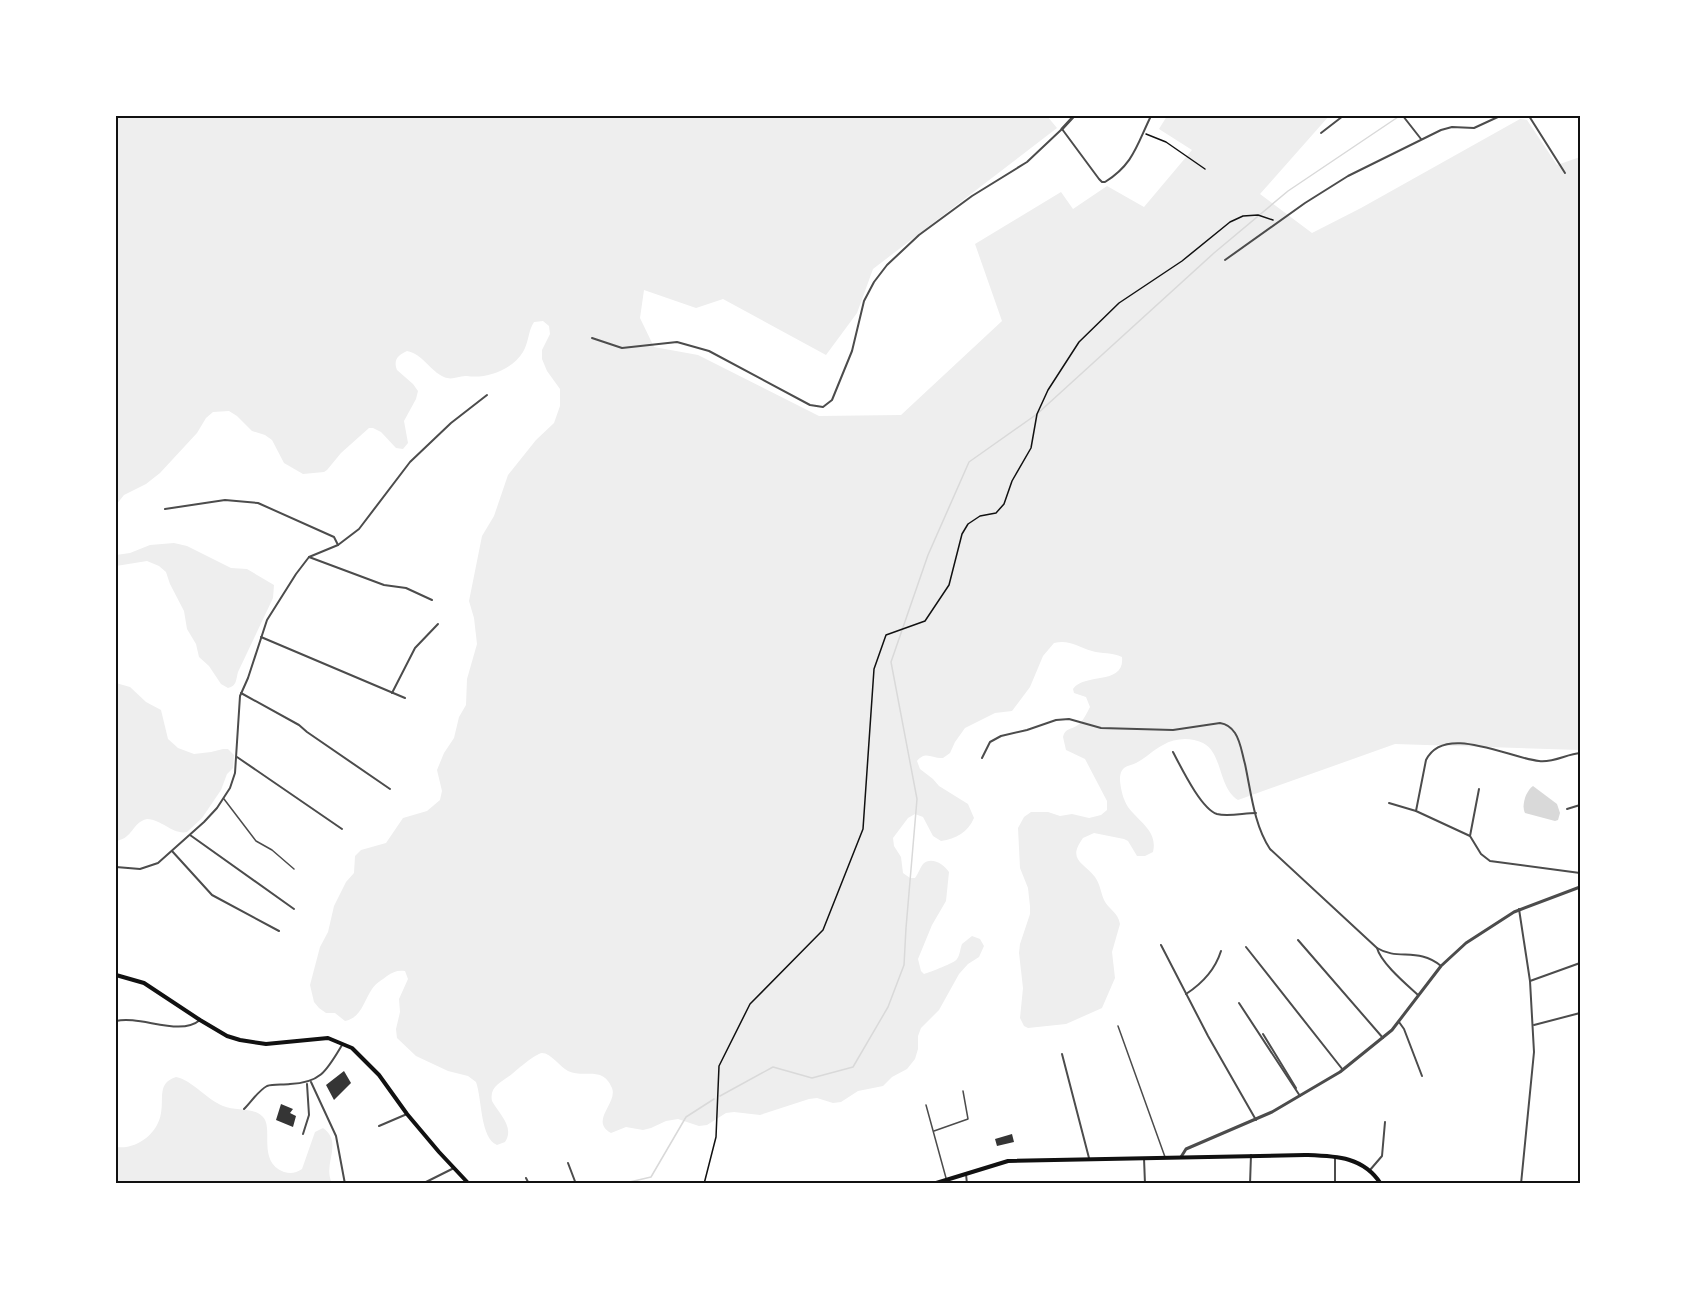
<svg xmlns="http://www.w3.org/2000/svg" width="1696" height="1299" font-family="Commissioner,sans-serif">
  <style>
    .green { fill: #eee }
    .water { fill: #d9d9d9 }
    .lines { fill: none; stroke-linecap: round; stroke-linejoin: round }
    .stream { stroke: #d9d9d9; stroke-width: 1.5 }
    .building { fill: #353535 }
    .path { stroke: #111; stroke-width: 1.5 }
    .service { stroke: #4c4c4c; stroke-width: 1.5 }
    .minor { stroke: #4c4c4c; stroke-width: 2 }
    .tertiary { stroke: #4c4c4c; stroke-width: 3 }
    .secondary { stroke: #111; stroke-width: 4 }
    .neatline { fill: none; stroke: #111; stroke-width: 2 }
  </style>
  <rect width="100%" height="100%" fill="#fff"/>
  <g class="green">
    <path d="M116,116H1047L1057,128L873,269L857,313L826,355L723,299L696,308L644,290L640,318L654,347L698,355L819,416L901,415L1002,321L975,244L1061,192L1073,209L1107,186L1144,207L1192,150L1159,129L1167,116H1329L1260,194L1312,233L1361,208L1520,119L1527,120L1557,165L1580,157V750L1395,744L1238,800C1218,788 1223,753 1203,743C1190,737 1175,738 1163,745C1153,750 1146,758 1136,763C1132,765 1128,765 1124,768C1120,772 1120,776 1120,781C1121,790 1123,799 1128,807C1139,822 1158,831 1153,852L1145,856H1137L1128,841L1124,839L1094,833L1083,838C1067,860 1083,862 1095,877C1100,884 1101,893 1104,900C1109,910 1118,912 1120,924L1112,952L1115,978L1102,1008L1066,1024L1028,1028L1024,1026L1020,1018L1023,988L1019,953L1020,944L1030,914V906L1028,888L1020,868L1018,828L1024,817L1031,812H1048L1060,816L1072,814L1089,818L1101,815L1107,810V801L1085,759L1066,750L1063,737C1065,728 1071,730 1078,725C1083,721 1087,713 1090,707L1086,697L1074,693L1073,689C1084,672 1125,686 1122,657C1112,652 1102,654 1092,651C1078,647 1069,639 1054,643L1043,656L1030,687L1012,711L995,713L965,728L955,742L950,753L943,758C932,759 926,750 917,761L920,769L933,779L939,786L968,804L974,818C968,832 956,839 941,841L933,836L923,817L915,814L908,818L893,838L894,846L901,857L903,873L910,878H915C918,874 920,868 923,864C931,856 944,864 949,872L946,901L932,925L918,959L921,971L924,974C930,972 955,963 957,959C960,955 960,949 962,944L972,936L980,939L984,946L979,957L968,964L959,974L939,1010L921,1028L918,1036V1049L915,1059L907,1069L892,1077L883,1086L858,1091L841,1102L833,1103L817,1098L809,1099L760,1115L734,1112L726,1113L707,1125L699,1126L678,1119L666,1121L651,1128L643,1130L626,1127L611,1133C589,1121 618,1103 612,1088C602,1065 585,1079 568,1071C560,1067 551,1053 542,1053C535,1054 518,1069 512,1074C502,1082 489,1086 492,1101C499,1114 515,1127 505,1142L497,1145C480,1138 482,1098 476,1082L468,1076L448,1071L416,1056L397,1038L396,1029L400,1012L399,999L408,979L405,971C397,970 393,972 387,976C382,980 376,983 372,989C364,1001 361,1018 345,1021L335,1013H326L319,1008L314,1002L310,985L320,947L328,932L334,906L346,882L354,873L355,856L361,850L386,843L403,818L427,811L440,800L442,791L437,770L444,753L454,738L459,717L466,705L467,679L477,644L474,618L469,601L482,536L494,516L508,475L536,440L554,423L560,406V389L547,371L542,359V350L550,334L549,326L543,321L534,322C528,331 529,342 523,352C512,370 486,379 467,376C459,375 453,381 444,377C430,371 423,354 407,351C398,355 393,360 397,370L413,384L418,391L416,399L404,421L408,443L403,449L396,448L381,432L373,428H369L341,453L327,470L324,472L303,474L284,463L272,440L265,435L252,431L237,416L229,411L213,412L206,418L197,433L160,473L146,484L124,495L116,505Z"/>
    <path d="M174,543L187,546L231,568L247,569L274,585L273,598L238,672C236,679 237,686 228,688L221,684L209,666L199,657L196,644L187,629L184,611L170,584L166,572L159,566L147,561L116,566V555L130,553L150,545Z"/>
    <path d="M116,683L130,687L146,702L161,710L168,739L178,748L194,754L211,752L223,749H228L234,755L233,768L227,774L221,790L202,818L187,832C173,835 163,820 147,819C131,823 134,838 116,841Z"/>
    <path d="M176,1077C192,1080 206,1099 223,1106C235,1111 252,1107 262,1116C275,1127 256,1161 284,1172C291,1174 296,1173 302,1169L315,1132L323,1128C344,1143 322,1164 332,1183H116V1147C136,1150 158,1134 161,1113C164,1098 157,1083 176,1077Z"/>
  </g>
  <path class="water" d="M1533,786L1557,804L1560,813L1558,820L1555,821L1525,813C1521,805 1526,791 1533,786Z"/>
  <g class="lines">
    <g class="stream">
      <polyline points="720,1096 773,1067 812,1078 853,1067 888,1007 904,965 906,928 917,799 891,662 928,555 969,462 1037,414 1214,253 1288,191 1398,117"/>
      <polyline points="621,1184 651,1177 686,1117 714,1099"/>
    </g>
  </g>
  <g class="building">
    <polygon points="344,1071 351,1083 334,1100 326,1085"/>
    <polygon points="281,1104 293,1109 290,1113 296,1116 293,1127 276,1120"/>
    <polygon points="1012,1134 1014,1142 997,1146 995,1139"/>
  </g>
  <g class="lines">
    <g class="path">
      <polyline points="1146,134 1166,142 1205,169"/>
      <polyline points="704,1184 716,1137 719,1066 750,1004 823,930 863,829 874,669 886,635 925,621 949,585 962,534 968,524 980,516 996,513 1004,504 1012,481 1031,448 1037,414 1048,390 1079,342 1119,303 1182,261 1230,222 1243,216 1258,215 1273,220"/>
    </g>
    <g class="service">
      <polyline points="224,799 256,841 272,850 294,869"/>
      <polyline points="1118,1026 1165,1157"/>
      <polyline points="926,1105 946,1178"/>
      <polyline points="934,1131 968,1119 963,1091"/>
    </g>
    <g class="minor">
      <polyline points="1403,116 1421,139"/>
      <polyline points="1529,116 1565,173"/>
      <polyline points="1321,133 1343,116"/>
      <polyline points="1225,260 1305,203 1348,176 1441,130 1452,127 1474,128 1500,116"/>
      <path d="M592,338L622,348L677,342L709,351L810,405L823,407L832,400L852,351L864,301L874,282L887,265L919,235L972,196L1027,162L1062,129L1099,179L1102,182H1105C1134,164 1137,144 1151,116"/>
      <polyline points="165,509 225,500 258,503 334,537 338,545"/>
      <polyline points="309,557 384,585 406,588 432,600"/>
      <polyline points="261,637 405,698"/>
      <polyline points="241,693 299,725 307,732 390,789"/>
      <polyline points="392,693 415,648 438,624"/>
      <path d="M1173,752C1181,767 1201,809 1217,814C1228,817 1244,813 1256,813"/>
      <path d="M1580,753C1567,754 1553,763 1539,761C1509,758 1444,723 1426,760L1416,811L1470,836L1481,854L1490,861L1580,873"/>
      <polyline points="237,757 342,829"/>
      <path d="M982,758L990,742L1001,736L1027,730L1056,720L1069,719L1101,728L1173,730L1220,723C1227,724 1231,727 1235,733C1241,742 1242,754 1245,764C1251,792 1254,825 1270,849L1377,948C1398,961 1418,947 1441,966"/>
      <polyline points="1389,803 1416,811"/>
      <polyline points="1567,809 1580,805"/>
      <polyline points="190,835 294,909"/>
      <polyline points="1470,836 1479,789"/>
      <polyline points="172,851 212,895 279,931"/>
      <polyline points="116,867 140,869 158,863 204,822 217,808 230,788 235,773 240,696 248,678 267,620 296,574 309,557 338,545 359,529 410,462 451,423 487,395"/>
      <polyline points="1519,909 1530,981 1534,1052 1521,1184"/>
      <polyline points="1298,940 1383,1038"/>
      <polyline points="1161,945 1208,1036 1256,1120"/>
      <polyline points="1246,947 1343,1070"/>
      <path d="M1377,948C1381,963 1406,984 1418,995"/>
      <polyline points="1530,981 1580,963"/>
      <path d="M1186,994C1203,983 1215,970 1221,951"/>
      <polyline points="1239,1003 1300,1096"/>
      <path d="M116,1021C140,1015 180,1037 200,1020"/>
      <polyline points="1399,1022 1404,1029 1422,1076"/>
      <polyline points="1534,1025 1580,1013"/>
      <polyline points="1263,1034 1296,1088"/>
      <polyline points="1062,1054 1089,1158"/>
      <polyline points="311,1082 336,1136 345,1184"/>
      <path d="M244,1109C251,1102 258,1091 267,1086C273,1084 283,1085 290,1084C321,1083 327,1070 342,1045"/>
      <polyline points="379,1126 407,1114"/>
      <polyline points="303,1134 309,1115 307,1084"/>
      <polyline points="1335,1157 1335,1184"/>
      <polyline points="1144,1158 1145,1184"/>
      <polyline points="568,1163 576,1184"/>
      <polyline points="1370,1170 1382,1156 1385,1122"/>
      <polyline points="966,1174 967,1184"/>
      <polyline points="526,1178 529,1184"/>
      <polyline points="422,1184 454,1168"/>
      <polyline points="1250,1184 1251,1155"/>
    </g>
    <g class="tertiary">
      <polyline points="1062,129 1074,116"/>
      <polyline points="1181,1157 1186,1149 1272,1112 1340,1072 1392,1030 1441,966 1466,943 1514,912 1580,887"/>
    </g>
    <g class="secondary">
      <polyline points="116,975 144,983 200,1020 227,1036 240,1040 266,1044 328,1038 352,1048 379,1075 407,1114 439,1152 469,1184"/>
      <path d="M933,1184L1008,1161L1305,1155C1335,1156 1363,1156 1381,1184"/>
    </g>
  </g>
  <rect width="1696" height="1299" fill="none" stroke="#ffffff" stroke-width="234"/>
  <rect x="117" y="117" width="1462" height="1065" class="neatline"/>
</svg>
